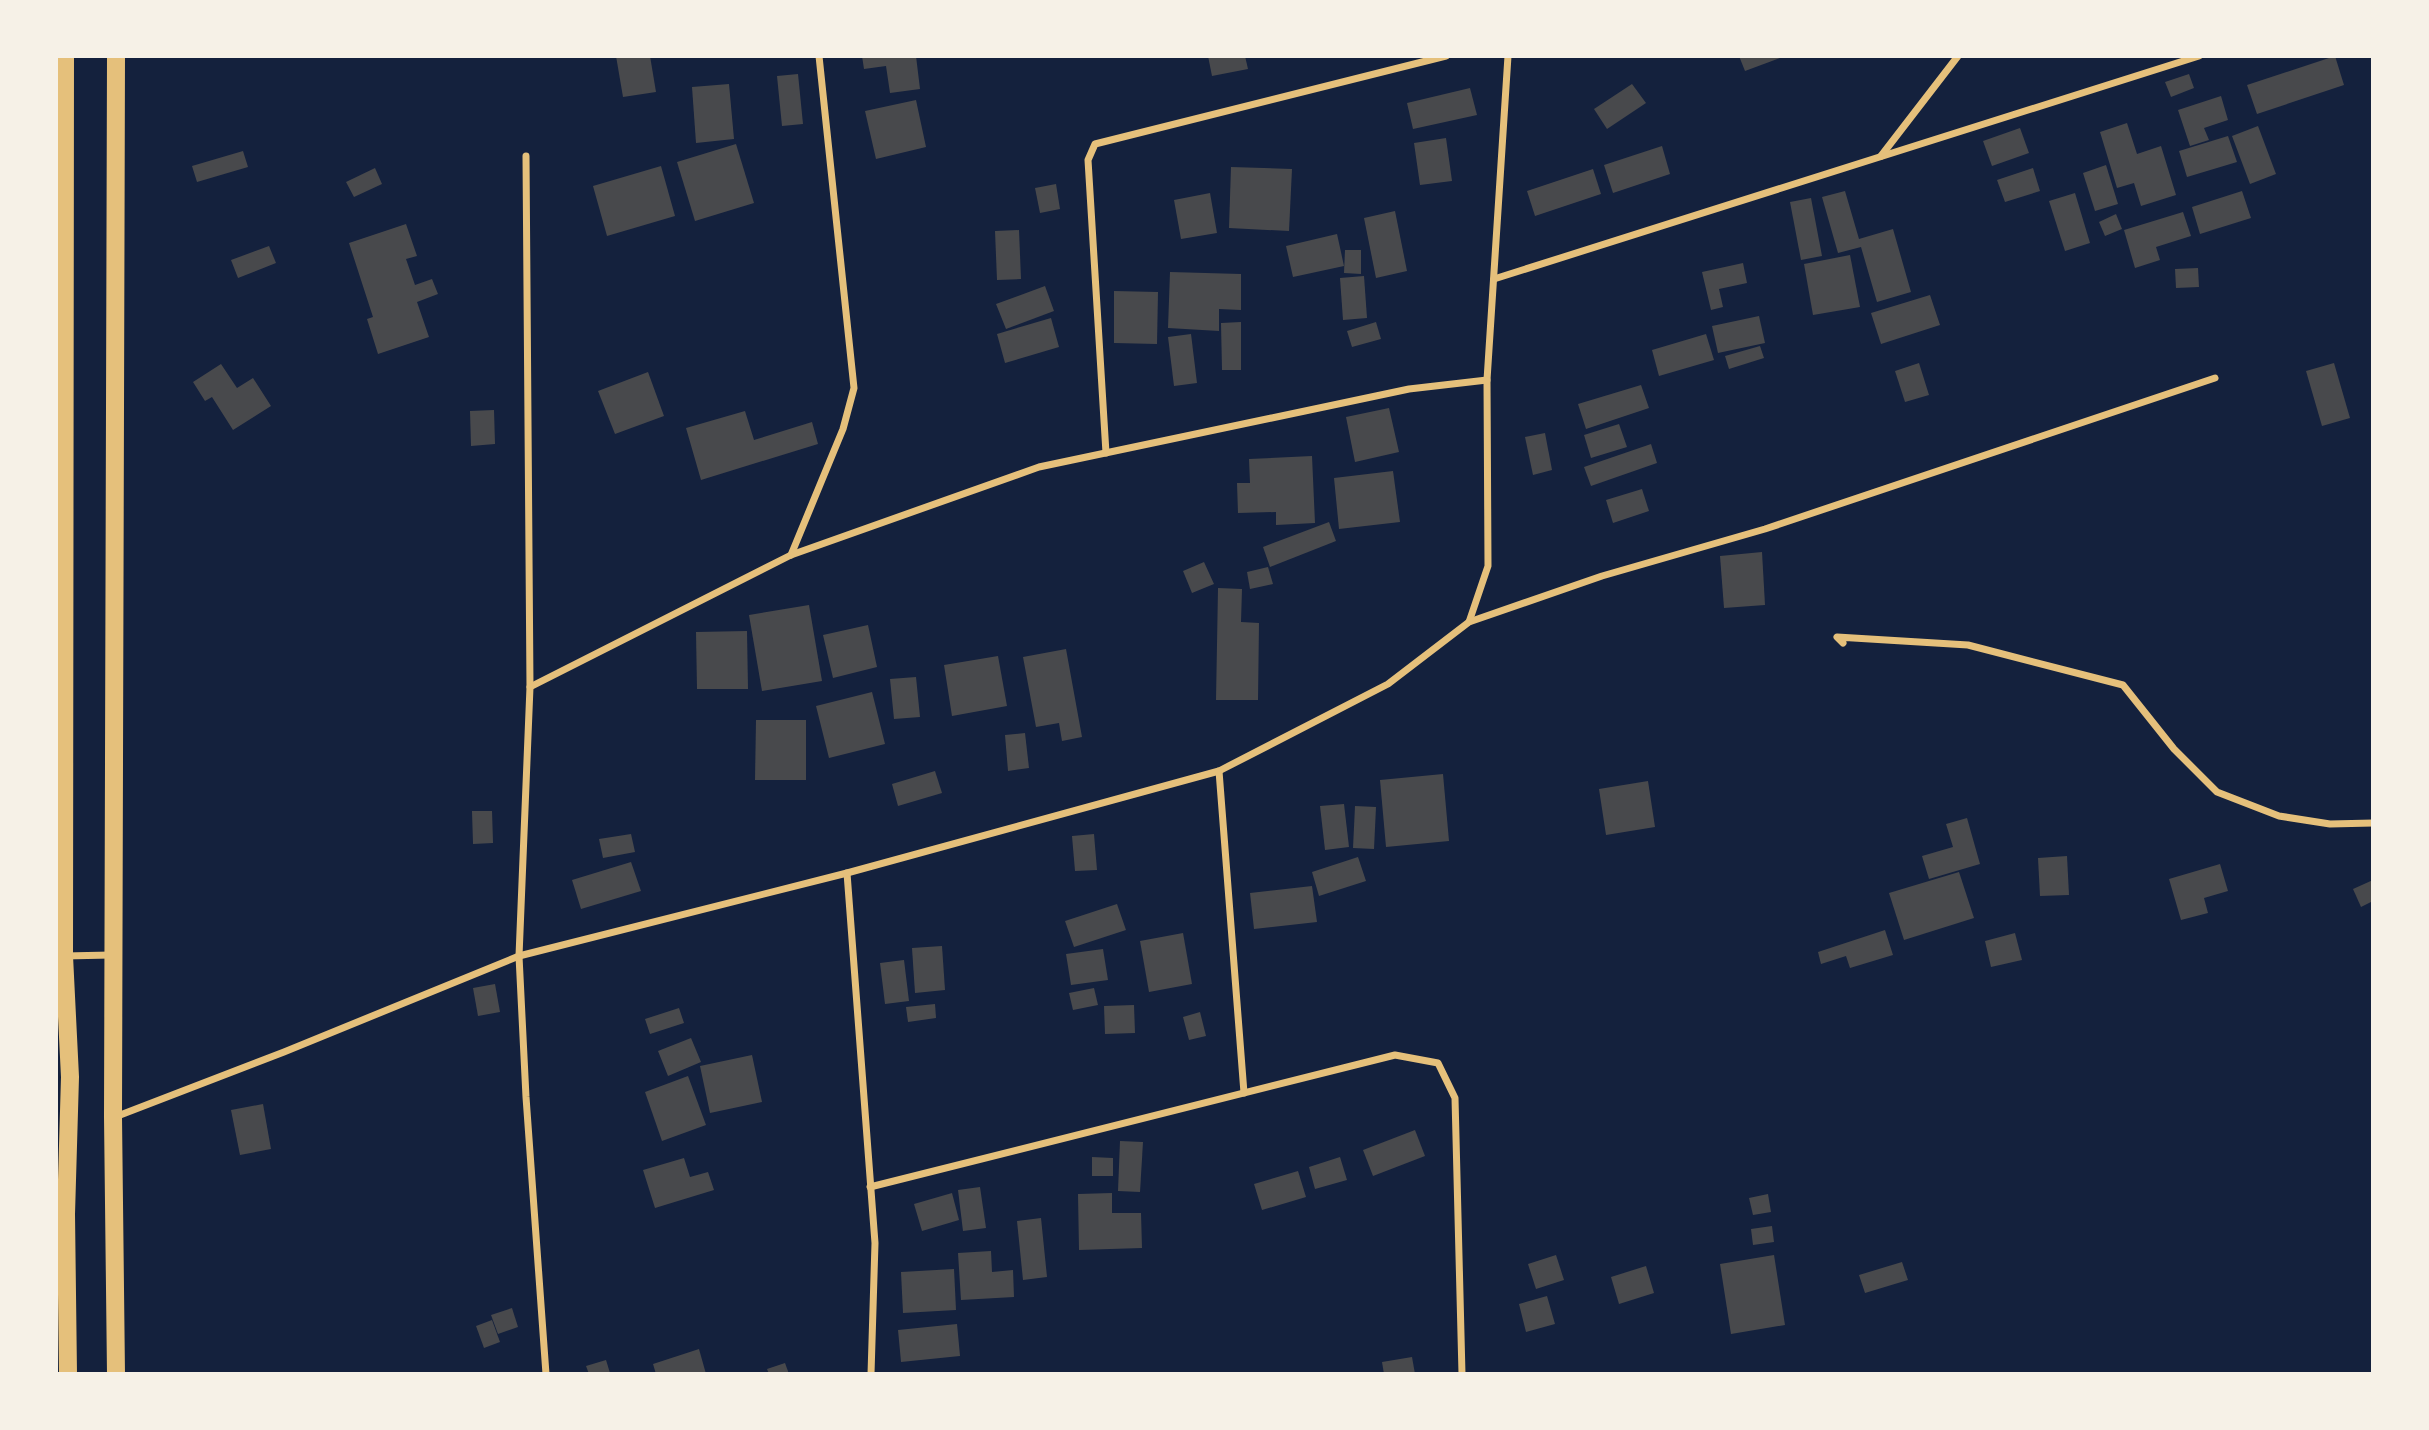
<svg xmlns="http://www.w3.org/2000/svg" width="2429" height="1430" font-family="'Varela Round',sans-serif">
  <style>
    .building { fill: #48494c }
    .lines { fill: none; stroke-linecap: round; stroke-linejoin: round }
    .minor { stroke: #e5c07b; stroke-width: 7 }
    .primary { stroke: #e5c07b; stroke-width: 18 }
  </style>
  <rect width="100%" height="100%" fill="#14213d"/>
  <g class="building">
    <polygon points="616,56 650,56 656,92 623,97"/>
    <polygon points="862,56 916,56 920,89 890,93 886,66 864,69"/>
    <polygon points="1208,56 1245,56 1248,69 1212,76"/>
    <polygon points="1739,56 1785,56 1745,71"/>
    <polygon points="2335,56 2344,85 2257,114 2247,85"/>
    <polygon points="798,74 803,124 782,126 777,76"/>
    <polygon points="2189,74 2194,88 2171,97 2165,82"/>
    <polygon points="729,84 734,139 696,143 692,87"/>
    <polygon points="1632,84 1646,103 1607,129 1594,109"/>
    <polygon points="1470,88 1477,115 1413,129 1407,103"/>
    <polygon points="2221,96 2228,120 2204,128 2209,140 2190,146 2178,110"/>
    <polygon points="916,100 926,147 876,159 865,111"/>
    <polygon points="2127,123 2137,154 2161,146 2176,195 2141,206 2134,183 2117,188 2100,132"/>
    <polygon points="2258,126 2276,174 2250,184 2232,136"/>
    <polygon points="2020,128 2029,153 1992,166 1983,141"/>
    <polygon points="2228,136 2237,162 2187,177 2179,151"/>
    <polygon points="1446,138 1452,181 1420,185 1414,143"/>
    <polygon points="736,144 754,203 695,221 677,162"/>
    <polygon points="1662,146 1670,174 1613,193 1604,165"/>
    <polygon points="243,151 248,167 197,182 192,166"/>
    <polygon points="2106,165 2118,204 2095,211 2083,173"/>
    <polygon points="661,166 675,216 607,236 593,186"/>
    <polygon points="1231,167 1292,169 1289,231 1229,228"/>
    <polygon points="375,168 382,184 354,197 346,182"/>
    <polygon points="2033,168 2040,191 2005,202 1997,180"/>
    <polygon points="1593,169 1601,194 1535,216 1527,191"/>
    <polygon points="1056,184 1060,209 1040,213 1035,188"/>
    <polygon points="1845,191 1859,239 1893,229 1911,292 1877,302 1861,247 1838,253 1822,197"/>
    <polygon points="2242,191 2251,218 2200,234 2192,207"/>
    <polygon points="1210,193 1217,233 1181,239 1174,200"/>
    <polygon points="2075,193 2090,243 2065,251 2049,201"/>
    <polygon points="1811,198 1822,256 1801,260 1790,202"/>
    <polygon points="1395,211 1407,271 1376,278 1364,218"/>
    <polygon points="2183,212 2191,236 2156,247 2160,260 2135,268 2124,230"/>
    <polygon points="2116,214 2122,229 2105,236 2099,222"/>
    <polygon points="406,224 417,256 406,259 415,285 432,279 438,294 417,302 429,337 378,354 367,319 373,317 349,243"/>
    <polygon points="1019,230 1021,279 997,280 995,231"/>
    <polygon points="1337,234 1344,266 1293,277 1286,246"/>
    <polygon points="269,246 276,263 238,278 231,260"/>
    <polygon points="1345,250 1361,250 1361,274 1344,273"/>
    <polygon points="1850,255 1860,307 1813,315 1804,264"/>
    <polygon points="1743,263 1747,283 1719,289 1723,307 1711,310 1702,272"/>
    <polygon points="2198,268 2199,287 2176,288 2175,269"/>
    <polygon points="1170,272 1241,274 1241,310 1219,309 1219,331 1168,328"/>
    <polygon points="1364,276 1367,318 1343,320 1340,278"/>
    <polygon points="1045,286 1054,311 1006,329 996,304"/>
    <polygon points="1114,291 1158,292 1157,344 1114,343"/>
    <polygon points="1930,295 1940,325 1881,344 1871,313"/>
    <polygon points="1759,316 1765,343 1718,353 1712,326"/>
    <polygon points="1051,318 1059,347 1005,363 997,334"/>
    <polygon points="1241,322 1241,370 1222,370 1221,323"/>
    <polygon points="1376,322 1381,339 1352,347 1347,331"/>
    <polygon points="1191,334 1197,383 1174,386 1168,337"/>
    <polygon points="1706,334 1714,360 1659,376 1652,350"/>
    <polygon points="1760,346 1764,358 1729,369 1725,356"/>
    <polygon points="1919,363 1929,395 1905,402 1895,371"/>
    <polygon points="2334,363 2350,418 2322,426 2306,371"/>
    <polygon points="221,364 237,388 253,378 271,406 233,430 212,397 205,401 193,382"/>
    <polygon points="648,372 664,416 615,434 598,391"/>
    <polygon points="1641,385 1649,408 1586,429 1578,404"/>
    <polygon points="1389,408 1399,452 1355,462 1346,417"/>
    <polygon points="494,410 495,444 471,446 470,411"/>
    <polygon points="745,411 754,440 812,422 818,444 701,480 686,428"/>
    <polygon points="1619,424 1627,447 1591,458 1584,435"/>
    <polygon points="1545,433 1552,470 1533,475 1525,437"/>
    <polygon points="1651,444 1657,463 1591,486 1584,467"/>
    <polygon points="1312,456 1315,523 1276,525 1276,512 1238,513 1237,483 1250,483 1249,459"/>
    <polygon points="1393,471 1400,522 1339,529 1334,478"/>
    <polygon points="1642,489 1649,511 1613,523 1606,500"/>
    <polygon points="1329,522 1336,541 1270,567 1263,547"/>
    <polygon points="1762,552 1765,605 1724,608 1720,556"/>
    <polygon points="1204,562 1214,584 1192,593 1183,571"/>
    <polygon points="1268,567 1273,584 1250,589 1247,572"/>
    <polygon points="1218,588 1242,589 1241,622 1259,623 1258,700 1216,700"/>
    <polygon points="809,605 822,681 762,691 749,615"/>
    <polygon points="868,625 877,667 833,678 823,635"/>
    <polygon points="747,631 748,689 697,689 696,632"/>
    <polygon points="1066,649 1082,737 1062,741 1059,723 1036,727 1023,657"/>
    <polygon points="998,656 1007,706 952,716 944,665"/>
    <polygon points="916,677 920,717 894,719 890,679"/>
    <polygon points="872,692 885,744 829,758 816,706"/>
    <polygon points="756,720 806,720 806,780 755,780"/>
    <polygon points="1025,733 1029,768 1008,771 1005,735"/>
    <polygon points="935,771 942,793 898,806 892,784"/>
    <polygon points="1443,774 1449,841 1386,847 1380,780"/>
    <polygon points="1648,781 1655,827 1606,835 1599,789"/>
    <polygon points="1344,804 1349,847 1325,850 1320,806"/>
    <polygon points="1355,806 1376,807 1374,849 1353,848"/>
    <polygon points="472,811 492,811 493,843 473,844"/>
    <polygon points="1967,818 1980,864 1929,879 1922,856 1953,847 1946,824"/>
    <polygon points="631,834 635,852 603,858 599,839"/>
    <polygon points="1094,834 1097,870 1075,871 1072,836"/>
    <polygon points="2067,856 2069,895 2040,896 2038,858"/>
    <polygon points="1358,857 1366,881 1319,896 1312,872"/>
    <polygon points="631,862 641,891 581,909 572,880"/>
    <polygon points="2220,864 2228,891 2204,898 2208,913 2181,920 2169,879"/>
    <polygon points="1959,872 1974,918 1904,940 1889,893"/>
    <polygon points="2373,880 2373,901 2361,907 2353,889"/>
    <polygon points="1312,886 1317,922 1254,929 1250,893"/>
    <polygon points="1117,904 1126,930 1074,947 1065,921"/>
    <polygon points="1885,930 1893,955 1850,968 1846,956 1821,964 1818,952"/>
    <polygon points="1183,933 1192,984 1149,992 1140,941"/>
    <polygon points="2015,933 2022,960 1991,967 1985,941"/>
    <polygon points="942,946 945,990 915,993 912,948"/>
    <polygon points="1103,949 1108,980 1071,985 1066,954"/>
    <polygon points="904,960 909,1001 885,1004 880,963"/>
    <polygon points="495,984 500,1012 478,1016 473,988"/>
    <polygon points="1094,988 1098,1005 1073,1010 1069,993"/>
    <polygon points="935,1004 936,1018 908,1022 906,1007"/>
    <polygon points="1134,1005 1135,1033 1105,1034 1104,1006"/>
    <polygon points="679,1008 684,1023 650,1034 645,1019"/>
    <polygon points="1200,1012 1206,1036 1189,1040 1183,1017"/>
    <polygon points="691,1038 701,1062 668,1076 658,1051"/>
    <polygon points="752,1055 762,1102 710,1113 700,1066"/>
    <polygon points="688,1076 706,1125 662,1141 645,1092"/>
    <polygon points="263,1104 271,1149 240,1155 231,1110"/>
    <polygon points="1415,1130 1425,1156 1373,1176 1363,1150"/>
    <polygon points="1120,1141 1143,1142 1140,1192 1118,1191"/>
    <polygon points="1092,1157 1113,1158 1113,1176 1092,1176"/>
    <polygon points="1340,1157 1347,1180 1315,1189 1309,1167"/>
    <polygon points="684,1158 690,1177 708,1172 714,1190 655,1208 643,1170"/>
    <polygon points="1298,1171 1306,1197 1262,1210 1254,1184"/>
    <polygon points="980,1187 986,1228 963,1231 958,1190"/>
    <polygon points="952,1193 959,1220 922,1231 914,1204"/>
    <polygon points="1112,1193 1112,1213 1141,1213 1142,1248 1079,1250 1078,1194"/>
    <polygon points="1768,1194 1771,1212 1753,1215 1749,1198"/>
    <polygon points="1041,1218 1047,1277 1023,1280 1017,1221"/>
    <polygon points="1772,1226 1774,1242 1753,1245 1751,1229"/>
    <polygon points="991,1251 992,1272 1013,1270 1014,1297 961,1300 958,1253"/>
    <polygon points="1556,1255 1564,1280 1536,1289 1528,1264"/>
    <polygon points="1774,1255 1785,1325 1731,1334 1720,1264"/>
    <polygon points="1902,1262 1908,1280 1865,1293 1859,1275"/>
    <polygon points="1646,1266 1654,1293 1619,1304 1611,1277"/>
    <polygon points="954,1269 956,1310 903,1313 901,1272"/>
    <polygon points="1547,1296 1555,1324 1526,1332 1519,1304"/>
    <polygon points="512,1308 518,1327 498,1334 491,1315"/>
    <polygon points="492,1320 500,1342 484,1348 476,1326"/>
    <polygon points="957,1324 960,1356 901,1362 898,1330"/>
    <polygon points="699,1349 706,1374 656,1374 653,1364"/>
    <polygon points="1412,1357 1415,1374 1384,1374 1382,1362"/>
    <polygon points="606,1360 610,1373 589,1374 586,1366"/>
    <polygon points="785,1363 789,1374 769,1374 767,1369"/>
  </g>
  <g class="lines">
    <g class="minor">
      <polyline points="526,156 530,687 519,956 526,1097 546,1374"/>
      <polyline points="1881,156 1958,56"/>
      <polyline points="1494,279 2199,56"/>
      <polyline points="1106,453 1088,160 1095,144 1446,56"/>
      <polyline points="791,555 843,429 854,388 819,56"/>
      <polyline points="1469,622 1488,566 1487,380 1508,56"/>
      <polyline points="1843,643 1837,637 1968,645 2123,685 2174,749 2217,792 2279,816 2330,824 2373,823"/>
      <polyline points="530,687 791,555 1039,467 1409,389 1487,380"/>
      <polyline points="1219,771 1244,1093"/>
      <polyline points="847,873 875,1243 871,1374"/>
      <polyline points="64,956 111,955"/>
      <polyline points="115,1117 284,1052 519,956 847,873 1219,771 1388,684 1469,622 1602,576 1765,529 2215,378"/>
      <polyline points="870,1187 1395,1055 1438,1063 1455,1098 1462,1374"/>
    </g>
    <g class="primary">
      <polyline points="65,56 64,956 70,1077 66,1214 68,1374"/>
      <polyline points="116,56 113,1117 116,1374"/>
    </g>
  </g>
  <rect width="2429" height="1430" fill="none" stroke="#f6f1e7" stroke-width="116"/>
</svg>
